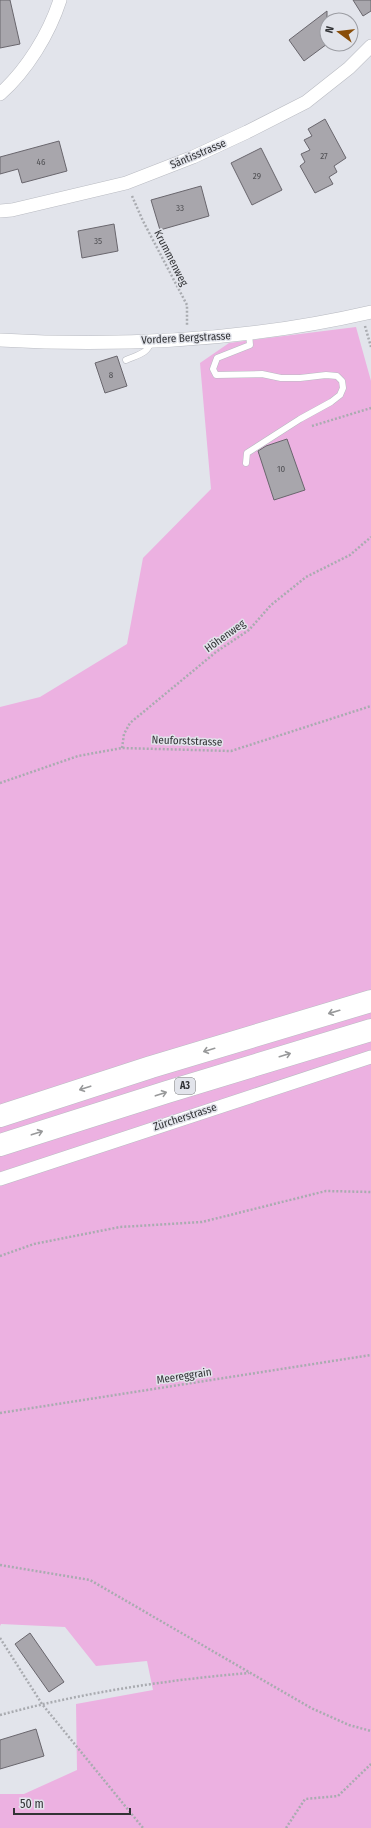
<svg xmlns="http://www.w3.org/2000/svg" width="371" height="1828" font-family="'Fira Sans Condensed',sans-serif">
  <style>
    .green { fill: #ecb1e1 }
    .building { fill: #a8a6ac; stroke: #69666d }
    .lines { fill: none; stroke-linecap: round; stroke-linejoin: round }
    .service-casing { stroke: #b9bbc2; stroke-width: 7 }
    .minor-casing { stroke: #b9bbc2; stroke-width: 14 }
    .motorway-casing { stroke: #b9bbc2; stroke-width: 23 }
    .path { stroke: #a9abb0; stroke-width: 2.5; stroke-dasharray: 2 2; stroke-linecap: butt }
    .service { stroke: #fff; stroke-width: 6 }
    .minor { stroke: #fff; stroke-width: 13 }
    .motorway { stroke: #fff; stroke-width: 22 }
    .oneway { stroke: #98999a }
    .labels { text-anchor: middle; dominant-baseline: central; stroke-width: 3; stroke-linejoin: round; paint-order: stroke }
    .number-label { font-size: 9px; fill: #505054 }
    .shield { fill: #e2e4eb; stroke: #67686c; stroke-width: 1 }
    .shield-label { font-size: 10px; font-weight: bold; fill: #323336 }
    .street-label { font-size: 11px; fill: #323336; stroke: #e2e4eb }
  </style>
  <rect width="100%" height="100%" fill="#e2e4eb"/>
  <polygon class="green" points="356,327 371,381 371,1828 0,1828 0,1794 24,1794 77,1770 76,1704 153,1690 147,1661 96,1666 65,1627 1,1624 0,1626 0,707 40,697 127,644 143,558 211,489 200,363 229,343"/>
  <g class="building">
    <polygon points="0,0 10,0 20,44 0,48"/>
    <polygon points="353,0 371,0 371,11 363,16"/>
    <polygon points="327,11 327,44 304,61 289,40"/>
    <polygon points="325,119 346,158 334,166 337,172 329,177 333,184 315,193 300,166 305,162 301,154 310,150 304,140 312,136 308,129"/>
    <polygon points="59,141 67,171 22,183 18,169 0,174 0,157"/>
    <polygon points="261,148 282,190 252,205 231,163"/>
    <polygon points="201,186 209,216 160,230 151,200"/>
    <polygon points="114,224 118,251 82,258 78,231"/>
    <polygon points="117,356 127,386 105,393 95,363"/>
    <polygon points="287,439 305,490 274,500 258,451 266,446"/>
    <polygon points="30,1633 64,1682 49,1692 15,1644"/>
    <polygon points="36,1729 44,1756 0,1769 0,1740"/>
  </g>
  <g class="lines">
    <defs>
      <g id="service">
        <path d="M126,360C137,355 148,354 151,341"/>
        <polyline points="246,463 247,453 300,419 331,402 340,395 343,388 342,381 337,376 326,375 300,378 281,378 262,374 216,375 213,369 217,358 250,345 249,334"/>
      </g>
      <g id="minor">
        <path d="M0,94C27,70 49,34 60,0"/>
        <polyline points="0,211 12,210 126,183 193,157 247,132 306,102 349,68 371,46"/>
        <path d="M0,340C124,347 250,340 371,312"/>
        <polyline points="0,1179 371,1057"/>
      </g>
      <g id="motorway">
        <polyline points="0,1116 151,1067 371,1001"/>
        <polyline points="0,1145 167,1092 371,1030"/>
      </g>
    </defs>
    <use href="#service" class="service-casing"/>
    <use href="#minor" class="minor-casing"/>
    <use href="#motorway" class="motorway-casing"/>
    <g class="path">
      <polyline points="132,196 143,221 187,305 187,326"/>
      <polyline points="365,326 371,347"/>
      <polyline points="312,426 371,408"/>
      <polyline points="122,748 124,734 130,723 216,652 249,630 271,605 306,577 350,555 371,537"/>
      <polyline points="0,783 78,756 122,748 231,751 371,706"/>
      <polyline points="0,1256 34,1244 120,1227 202,1222 326,1191 371,1192"/>
      <polyline points="0,1413 371,1355"/>
      <polyline points="0,1565 90,1580 311,1708 349,1725 371,1731"/>
      <polyline points="0,1638 42,1704 143,1828"/>
      <path d="M0,1715C81,1693 165,1680 249,1673"/>
      <polyline points="286,1828 305,1799 338,1796 371,1764"/>
    </g>
    <use href="#service" class="service"/>
    <use href="#minor" class="minor"/>
    <use href="#motorway" class="motorway"/>
  </g>
  <defs><path id="oneway-shaft" d="M-6 0H5M1.5-3L5.5 0L1.5 3" fill="none" stroke-width="1.6" stroke-linecap="round" stroke-linejoin="round"/></defs>
  <g class="oneway">
    <use href="#oneway-shaft" transform="translate(334 1012) rotate(164)"/>
    <use href="#oneway-shaft" transform="translate(209 1050) rotate(163)"/>
    <use href="#oneway-shaft" transform="translate(285 1055) rotate(-17)"/>
    <use href="#oneway-shaft" transform="translate(85 1088) rotate(162)"/>
    <use href="#oneway-shaft" transform="translate(161 1094) rotate(-18)"/>
    <use href="#oneway-shaft" transform="translate(37 1133) rotate(-18)"/>
  </g>
  <g class="labels">
    <g class="number-label">
      <text x="324" y="156">27</text>
      <text x="41" y="162">46</text>
      <text x="257" y="176">29</text>
      <text x="180" y="208">33</text>
      <text x="98" y="241">35</text>
      <text x="111" y="375">8</text>
      <text x="281" y="469">10</text>
    </g>
    <rect class="shield" x="175" y="1078" width="20" height="16" rx="3"/>
    <g class="shield-label">
      <text x="185" y="1086">A3</text>
    </g>
    <g class="street-label">
      <text transform="translate(198 154) rotate(-23)">Säntisstrasse</text>
      <text transform="translate(171 258) rotate(63)">Krummenweg</text>
      <text transform="translate(186 338) rotate(-3)">Vordere Bergstrasse</text>
      <text transform="translate(225 636) rotate(-36)">Höhenweg</text>
      <text transform="translate(187 741) rotate(2)">Neuforststrasse</text>
      <text transform="translate(185 1117) rotate(-18)">Zürcherstrasse</text>
      <text transform="translate(184 1376) rotate(-9)">Meereggrain</text>
    </g>
  </g>
  <g transform="translate(339 32) rotate(285)"><circle r="19" fill="#e2e4eb" stroke="#9c9da3"/>
  <path d="M0-3L7 15L0 10L-7 15Z" fill="#894e0a"/>
  <text y="-6" font-size="11" font-weight="bold" text-anchor="middle" fill="#323336">N</text>
  </g>
  <path d="M14 1808v6h116v-6" fill="none" stroke="#323336" stroke-width="2"/>
  <text x="20" y="1808" font-size="12" fill="#323336" stroke="#e2e4eb" stroke-width="3" paint-order="stroke">50 m</text>
</svg>
